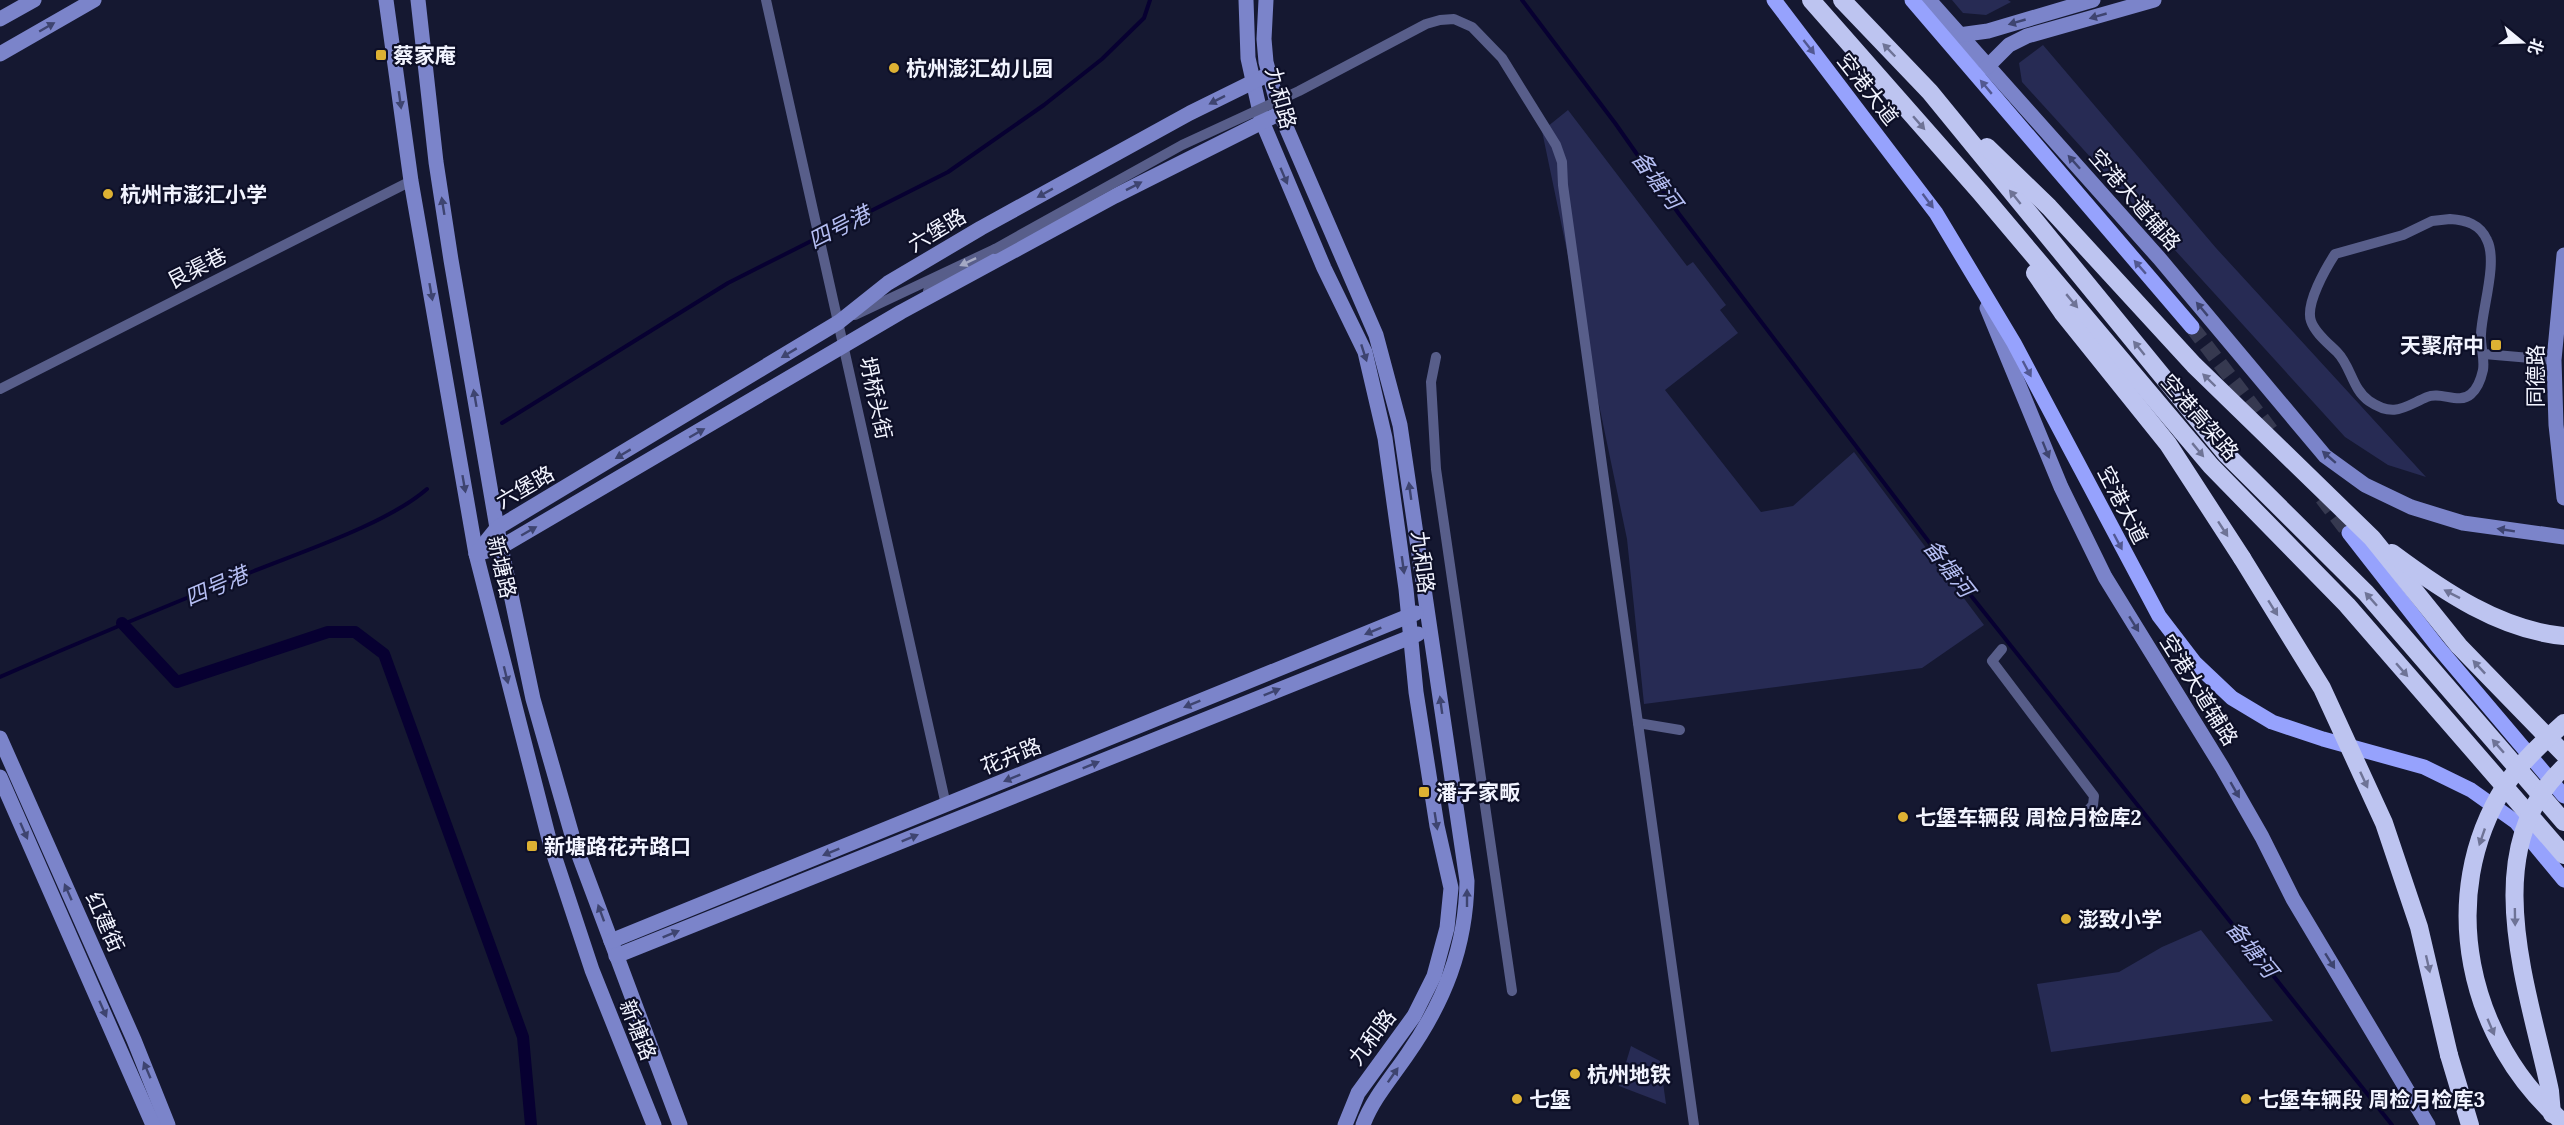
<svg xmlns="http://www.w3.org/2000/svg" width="2564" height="1125" font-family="Lora,'Noto Sans SC',serif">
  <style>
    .green { fill: #272b54 }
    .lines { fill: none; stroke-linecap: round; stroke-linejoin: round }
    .stream { stroke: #070031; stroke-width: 4 }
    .canal { stroke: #070031; stroke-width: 12 }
    .primary-tunnel { stroke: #363950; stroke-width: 15; stroke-dasharray: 15 8; stroke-linecap: butt }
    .street { stroke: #585e8a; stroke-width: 10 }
    .secondary { stroke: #7b84ca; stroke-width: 15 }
    .primary { stroke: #96a2fd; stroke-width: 15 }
    .highway { stroke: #bdc4f0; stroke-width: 18 }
    .street-bridge { stroke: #585e8a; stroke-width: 10 }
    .highway-bridge { stroke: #bdc4f0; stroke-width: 18 }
    .oneway { fill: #3e4470 }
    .oneway2 { fill: #525892 }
    .oneway3 { fill: #6e7396 }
    .oneway4 { fill: #a5a9c4 }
    .poi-dot { fill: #ddb133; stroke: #0d0f27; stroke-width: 2 }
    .labels { text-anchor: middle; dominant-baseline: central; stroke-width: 4.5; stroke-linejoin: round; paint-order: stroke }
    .poi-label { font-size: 21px; font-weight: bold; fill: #f2f4ff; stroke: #0d0f27; text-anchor: start }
    .street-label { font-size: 21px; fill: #f2f4ff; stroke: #0d0f27 }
    .water-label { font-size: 22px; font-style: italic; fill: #b5bef3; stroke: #0d0f27 }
  </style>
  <rect width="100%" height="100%" fill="#151831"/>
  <g class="green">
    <polygon points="1952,0 2008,0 2011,2 1986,15 1963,13"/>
    <polygon points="2043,45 2216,248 2426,477 2388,465 2345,437 2022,82 2019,63"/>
    <polygon points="1568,110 1687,266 1693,262 1726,305 1720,310 1738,333 1665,390 1761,512 1793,506 1854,452 1984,625 1922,668 1644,704 1627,539 1542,131"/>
    <polygon points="2201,930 2273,1021 2051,1052 2037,984 2119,972 2162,947"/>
    <polygon points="1631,1046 1660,1061 1666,1104 1619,1086"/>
  </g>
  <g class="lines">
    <g class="stream">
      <polyline points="1522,0 1615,123 1679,214 1945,563 2392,1125"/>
      <polyline points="502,423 728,283 948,172 1044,105 1102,59 1144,18 1150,0"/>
      <path d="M0,677C84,640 168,605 254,571C304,551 388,523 427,489"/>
    </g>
    <polyline class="canal" points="122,623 177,682 328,632 355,632 384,654 523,1037 531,1125"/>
    <g class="primary-tunnel">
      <polyline points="2192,327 2273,433"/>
      <polyline points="2322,498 2349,533"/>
    </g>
    <g class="street">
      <polyline points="766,0 946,805"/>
      <path d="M2450,219C2466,220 2480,224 2487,240C2498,262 2482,309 2481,334C2480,346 2485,357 2483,370C2481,379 2478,388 2471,394C2459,405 2441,391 2427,397C2404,407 2394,418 2369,401C2352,389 2351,366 2337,352C2328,343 2315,333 2311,321C2305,304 2326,268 2335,254L2403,235L2432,221Z"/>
      <polyline points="855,315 995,249 928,291"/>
      <polyline points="2484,354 2554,360"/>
      <polyline points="1436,357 1431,382 1436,469 1512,991"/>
      <polyline points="0,389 411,181"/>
      <polyline points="2002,649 1992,661 2094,796 2093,805 2082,817"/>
      <polyline points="1638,723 1680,730"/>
    </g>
    <g class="secondary">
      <polyline points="386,0 411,181 476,554 550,843 592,970 654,1125"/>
      <polyline points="418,0 436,162 451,260 497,528 533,699 574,842 680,1125"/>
      <polyline points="1246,0 1248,58 1262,121 1324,268 1365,352 1385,438 1406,589 1416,692 1437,826 1451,888 1447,928 1434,976 1414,1016 1358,1093 1345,1125"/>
      <path d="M1266,0L1264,39L1266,62L1280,113L1376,335L1400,425L1467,881C1466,948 1444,1002 1407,1055C1392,1077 1372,1100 1363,1125"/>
      <polyline points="1929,0 2159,258 2325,456 2365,485 2411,507 2463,523 2564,537"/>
      <polyline points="0,19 34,0"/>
      <polyline points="1959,35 1988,31 2093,0"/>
      <polyline points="0,54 94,0"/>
      <polyline points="1987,67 2009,45 2027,36 2154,0"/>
      <polyline points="1269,74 1190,113 981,228 888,283 839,322 497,528 476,554 501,547 901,312 1115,196 1280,113"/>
      <polyline points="2564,255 2554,360 2556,425 2564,498"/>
      <polyline points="1987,308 2061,487 2105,577 2222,767 2262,837 2293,899 2428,1125"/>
      <polyline points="0,738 134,1040 168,1125"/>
      <polyline points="0,777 153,1125"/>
      <polyline points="611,941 1416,613"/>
      <polyline points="616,956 1418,634"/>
    </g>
    <g class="primary">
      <polyline points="1774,0 1936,213 2014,343 2159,616 2195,663 2232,698 2272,722 2323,739 2424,767 2471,790 2516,822 2564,880"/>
      <polyline points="1912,0 2192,327"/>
      <polyline points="2349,533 2438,647 2564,796"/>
    </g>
    <g class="highway">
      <polyline points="1811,0 1980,192 2211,466 2347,605 2564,855"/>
      <polyline points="1842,0 1930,92 2226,454 2366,593 2564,822"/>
      <polyline points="1987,147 2049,207 2194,365 2372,538 2459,646 2564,754"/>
      <polyline points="2035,273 2062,312 2168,444 2242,558"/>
      <path d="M2392,553C2443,591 2500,630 2564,636"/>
      <polyline points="2449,1055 2470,1125"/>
    </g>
    <polyline class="street-bridge" points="995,249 1182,145 1299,91 1426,24 1440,20 1454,19 1472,27 1502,58 1556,145 1562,162 1563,185 1694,1125"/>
    <g class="highway-bridge">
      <polyline points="2242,558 2322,688 2384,823 2419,927 2449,1055"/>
      <path d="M2564,723C2543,742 2521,762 2505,786C2435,896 2468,1041 2564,1123"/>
      <path d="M2552,1114L2550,1091C2529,990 2475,851 2564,767"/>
    </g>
  </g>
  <defs><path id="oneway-solid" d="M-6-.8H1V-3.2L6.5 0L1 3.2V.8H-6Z" transform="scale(1.5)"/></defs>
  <g class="oneway">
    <use href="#oneway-solid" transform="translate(2098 16) rotate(164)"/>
    <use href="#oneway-solid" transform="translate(2017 22) rotate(164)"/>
    <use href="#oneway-solid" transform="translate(47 27) rotate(-30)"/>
    <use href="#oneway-solid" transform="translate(400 100) rotate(82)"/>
    <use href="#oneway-solid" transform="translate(1217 100) rotate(153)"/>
    <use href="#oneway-solid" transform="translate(2074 162) rotate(-132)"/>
    <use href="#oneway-solid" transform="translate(1284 176) rotate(67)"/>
    <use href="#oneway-solid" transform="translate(1134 186) rotate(-27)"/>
    <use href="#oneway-solid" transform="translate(1045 193) rotate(151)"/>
    <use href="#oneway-solid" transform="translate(443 206) rotate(-99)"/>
    <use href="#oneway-solid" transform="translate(431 292) rotate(80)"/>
    <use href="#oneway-solid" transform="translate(2202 309) rotate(-130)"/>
    <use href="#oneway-solid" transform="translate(789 353) rotate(149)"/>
    <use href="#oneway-solid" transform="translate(1364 353) rotate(72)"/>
    <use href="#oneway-solid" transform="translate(475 398) rotate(-100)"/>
    <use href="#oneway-solid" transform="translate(697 433) rotate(-30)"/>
    <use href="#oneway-solid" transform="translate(2046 450) rotate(68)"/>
    <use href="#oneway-solid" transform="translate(623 454) rotate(149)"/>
    <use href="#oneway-solid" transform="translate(2329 457) rotate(-139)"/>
    <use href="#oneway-solid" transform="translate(464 484) rotate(80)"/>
    <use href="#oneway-solid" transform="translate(1410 491) rotate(-98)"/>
    <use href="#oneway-solid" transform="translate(2506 530) rotate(-171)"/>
    <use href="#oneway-solid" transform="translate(529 531) rotate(-30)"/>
    <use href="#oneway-solid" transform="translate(1403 565) rotate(82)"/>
    <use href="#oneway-solid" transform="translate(2134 624) rotate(58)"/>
    <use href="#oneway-solid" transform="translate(1373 631) rotate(158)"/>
    <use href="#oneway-solid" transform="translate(506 675) rotate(76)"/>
    <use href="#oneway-solid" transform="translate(1272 692) rotate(-22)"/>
    <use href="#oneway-solid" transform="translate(1192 704) rotate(158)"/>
    <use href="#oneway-solid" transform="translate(1441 705) rotate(-98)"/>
    <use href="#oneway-solid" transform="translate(1091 765) rotate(-22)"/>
    <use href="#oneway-solid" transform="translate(1012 778) rotate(158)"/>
    <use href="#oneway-solid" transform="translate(2235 790) rotate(60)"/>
    <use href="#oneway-solid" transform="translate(1436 821) rotate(81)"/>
    <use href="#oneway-solid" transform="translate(24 831) rotate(66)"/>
    <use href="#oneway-solid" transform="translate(910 838) rotate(-22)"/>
    <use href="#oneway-solid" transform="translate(831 852) rotate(158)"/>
    <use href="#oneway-solid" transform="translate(68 892) rotate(-114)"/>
    <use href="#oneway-solid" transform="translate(1467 898) rotate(-90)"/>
    <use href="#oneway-solid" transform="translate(601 913) rotate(-110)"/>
    <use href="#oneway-solid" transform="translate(671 934) rotate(-22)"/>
    <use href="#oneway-solid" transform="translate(2330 961) rotate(58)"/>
    <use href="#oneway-solid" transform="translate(103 1009) rotate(66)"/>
    <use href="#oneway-solid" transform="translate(147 1070) rotate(-113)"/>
    <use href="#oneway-solid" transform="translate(1393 1075) rotate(-55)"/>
  </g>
  <g class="oneway2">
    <use href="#oneway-solid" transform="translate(1809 47) rotate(52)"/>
    <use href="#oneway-solid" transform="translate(1986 87) rotate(-130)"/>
    <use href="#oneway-solid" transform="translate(1928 201) rotate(53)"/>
    <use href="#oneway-solid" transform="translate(2140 267) rotate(-131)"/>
    <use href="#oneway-solid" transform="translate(2027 369) rotate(62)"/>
    <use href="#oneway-solid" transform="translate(2118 542) rotate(62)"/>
  </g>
  <g class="oneway3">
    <use href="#oneway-solid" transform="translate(1889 50) rotate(-134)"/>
    <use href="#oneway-solid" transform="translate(1919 123) rotate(49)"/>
    <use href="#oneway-solid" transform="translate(2015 197) rotate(-129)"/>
    <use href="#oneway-solid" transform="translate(2072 301) rotate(50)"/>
    <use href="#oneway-solid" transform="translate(2139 348) rotate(-129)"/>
    <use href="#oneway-solid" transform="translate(2209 380) rotate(-136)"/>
    <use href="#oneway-solid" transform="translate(2198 450) rotate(50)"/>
    <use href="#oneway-solid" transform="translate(2223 529) rotate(57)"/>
    <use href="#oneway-solid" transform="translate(2452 594) rotate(-153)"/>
    <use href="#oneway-solid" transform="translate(2371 599) rotate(-132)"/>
    <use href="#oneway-solid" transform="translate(2273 608) rotate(58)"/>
    <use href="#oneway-solid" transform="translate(2479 667) rotate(-133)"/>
    <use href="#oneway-solid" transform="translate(2402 670) rotate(49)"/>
    <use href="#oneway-solid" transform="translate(2498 746) rotate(-131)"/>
    <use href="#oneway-solid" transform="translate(2364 780) rotate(65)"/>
    <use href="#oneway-solid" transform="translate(2482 837) rotate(109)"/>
    <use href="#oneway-solid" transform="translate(2515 917) rotate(89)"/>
    <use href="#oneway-solid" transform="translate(2428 964) rotate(77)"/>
    <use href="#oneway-solid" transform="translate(2491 1027) rotate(67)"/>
  </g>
  <use class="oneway4" href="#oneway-solid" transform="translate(968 262) rotate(155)"/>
  <g class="poi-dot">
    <rect x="375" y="49" width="12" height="12" rx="3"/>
    <circle cx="894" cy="68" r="6"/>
    <circle cx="108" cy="194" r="6"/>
    <rect x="2490" y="339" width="12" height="12" rx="3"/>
    <rect x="1418" y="786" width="12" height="12" rx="3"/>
    <circle cx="1903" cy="817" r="6"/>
    <rect x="526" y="840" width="12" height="12" rx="3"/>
    <circle cx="2066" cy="919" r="6"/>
    <circle cx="1575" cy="1074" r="6"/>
    <circle cx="1517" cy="1099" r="6"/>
    <circle cx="2246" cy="1099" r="6"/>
  </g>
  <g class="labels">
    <g class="poi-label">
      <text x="393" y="55">蔡家庵</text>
      <text x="906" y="68">杭州澎汇幼儿园</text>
      <text x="120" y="194">杭州市澎汇小学</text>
      <text x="2484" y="345" text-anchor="end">天聚府中</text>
      <text x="1436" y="792">潘子家畈</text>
      <text x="1915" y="817">七堡车辆段 周检月检库2</text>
      <text x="544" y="846">新塘路花卉路口</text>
      <text x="2078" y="919">澎致小学</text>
      <text x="1587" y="1074">杭州地铁</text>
      <text x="1529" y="1099">七堡</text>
      <text x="2258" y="1099">七堡车辆段 周检月检库3</text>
    </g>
    <g class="street-label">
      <text transform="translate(1868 89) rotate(52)">空港大道</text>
      <text transform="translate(1281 98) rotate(75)">九和路</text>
      <text transform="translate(2135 200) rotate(49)">空港大道辅路</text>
      <text transform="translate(937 230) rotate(-31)">六堡路</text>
      <text transform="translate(197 268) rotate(-27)">艮渠巷</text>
      <text transform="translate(2535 376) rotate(-90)">同德路</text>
      <text transform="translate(876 398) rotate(78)">坍桥头街</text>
      <text transform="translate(2200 417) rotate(49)">空港高架路</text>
      <text transform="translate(525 487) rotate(-30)">六堡路</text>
      <text transform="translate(2123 505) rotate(63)">空港大道</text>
      <text transform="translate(1423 562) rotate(83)">九和路</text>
      <text transform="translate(502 567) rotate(77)">新塘路</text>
      <text transform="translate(2199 690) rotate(58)">空港大道辅路</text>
      <text transform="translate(1011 756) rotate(-22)">花卉路</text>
      <text transform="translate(105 922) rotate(66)">红建街</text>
      <text transform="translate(638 1030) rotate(68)">新塘路</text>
      <text transform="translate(1372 1037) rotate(-53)">九和路</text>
    </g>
    <g class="water-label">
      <text transform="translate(1657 180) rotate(53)">备塘河</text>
      <text transform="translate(839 227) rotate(-27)">四号港</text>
      <text transform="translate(1949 568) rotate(52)">备塘河</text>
      <text transform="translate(216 586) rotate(-23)">四号港</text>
      <text transform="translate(2252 949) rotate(51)">备塘河</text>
    </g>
  </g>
  <g transform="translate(2522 42) rotate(109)" stroke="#0d0f27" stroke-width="4.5" paint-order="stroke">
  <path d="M0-4.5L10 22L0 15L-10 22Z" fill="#f2f4ff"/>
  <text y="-9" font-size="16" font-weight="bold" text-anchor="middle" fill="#f2f4ff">北</text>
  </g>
</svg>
